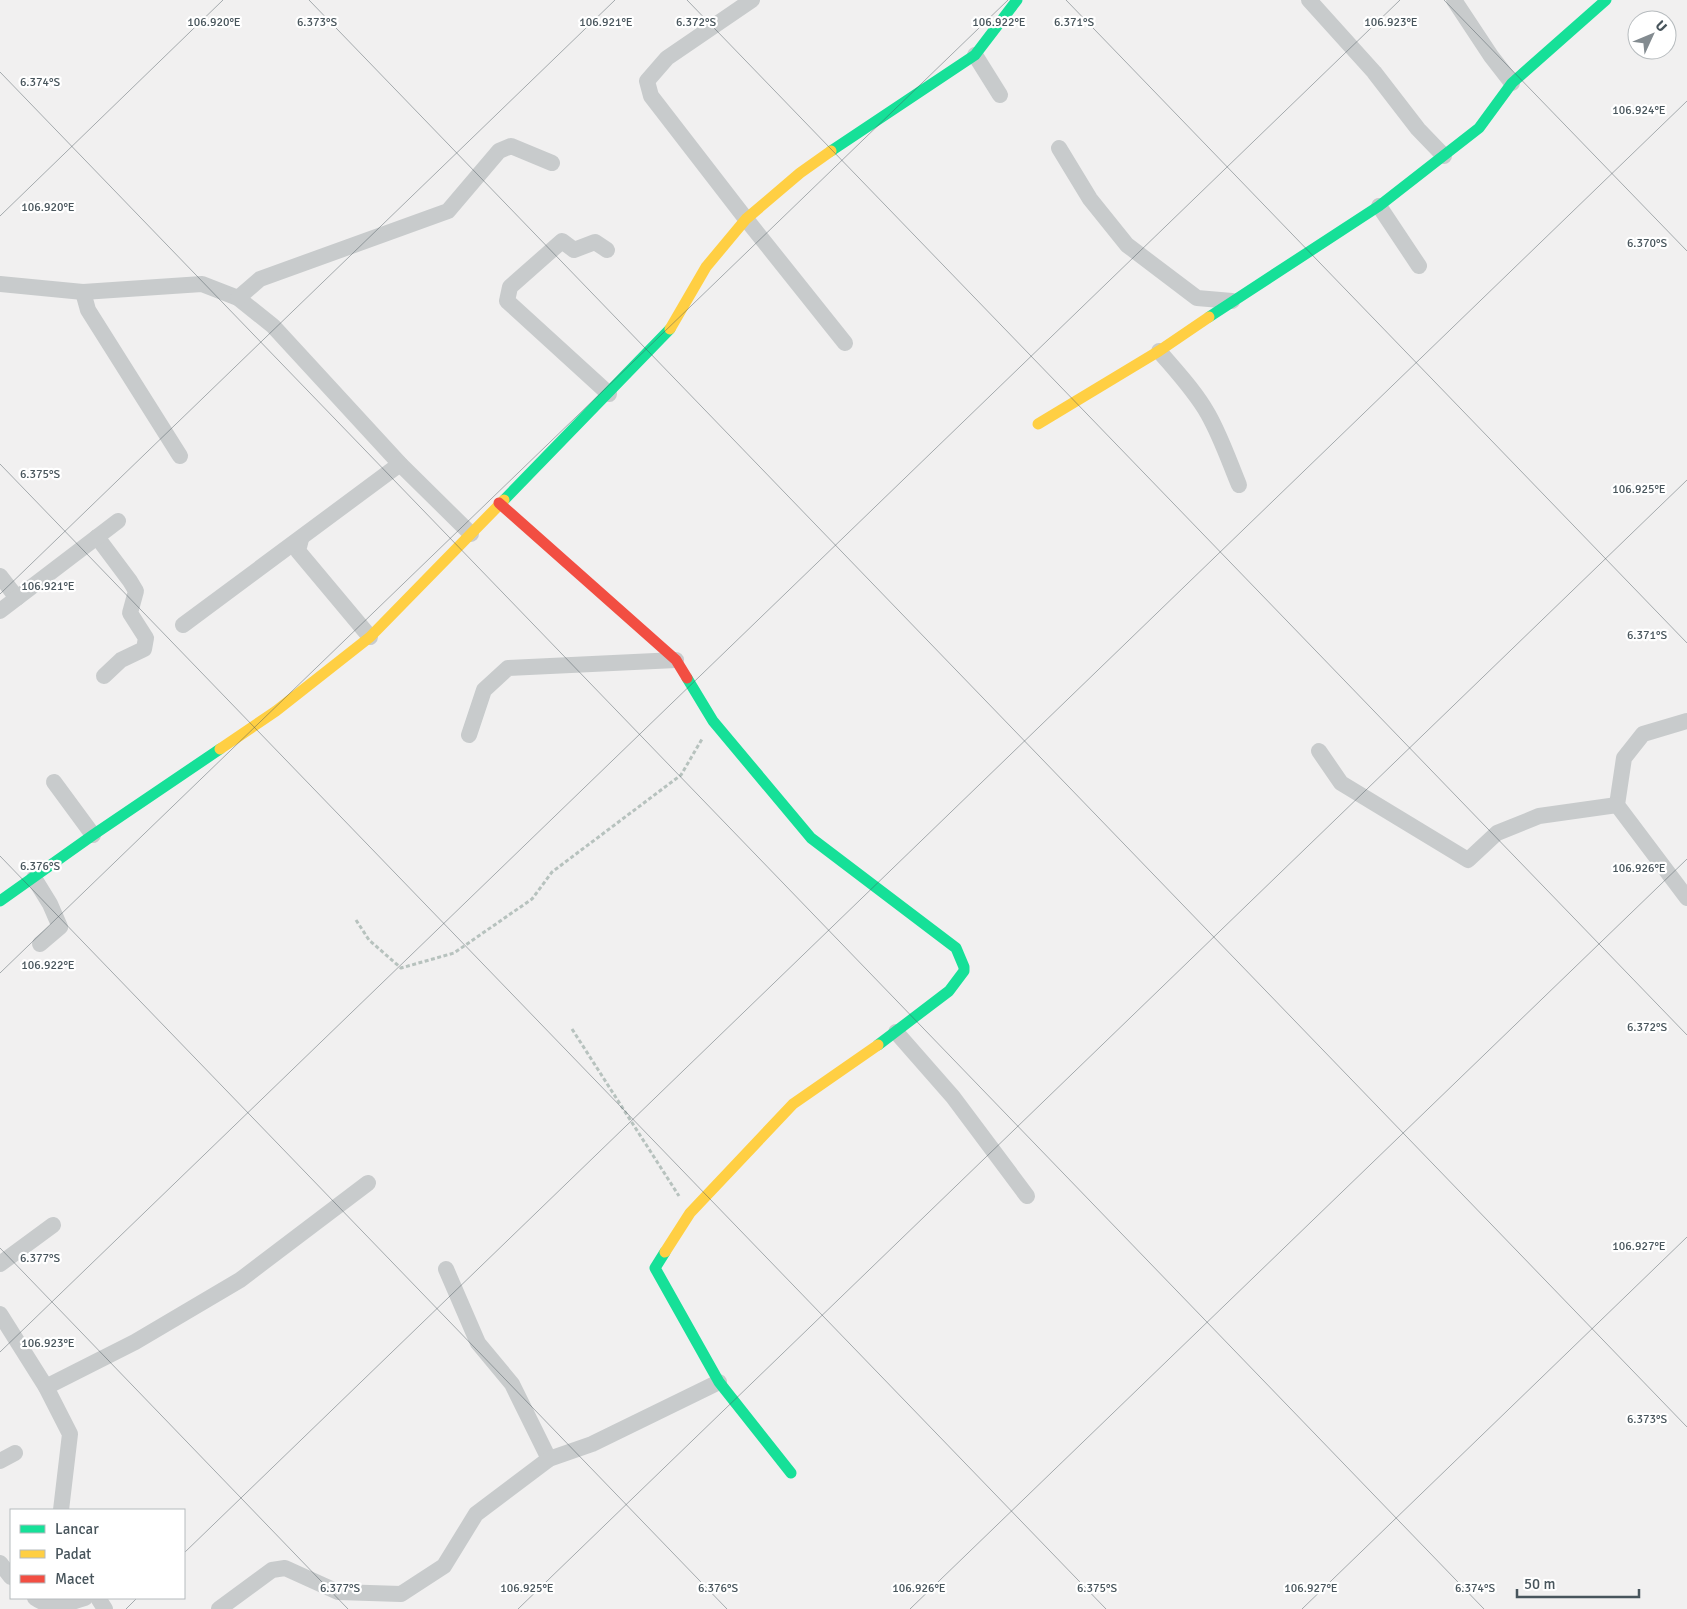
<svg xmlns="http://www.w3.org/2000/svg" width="1687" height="1609" font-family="Signika,sans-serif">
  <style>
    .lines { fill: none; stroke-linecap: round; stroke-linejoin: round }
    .path { stroke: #b7c2be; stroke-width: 3; stroke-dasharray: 4 2.5; stroke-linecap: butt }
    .street { stroke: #c8cbcc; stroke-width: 16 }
    .fast { stroke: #16e098; stroke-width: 11 }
    .slow { stroke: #ffcf43; stroke-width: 11 }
    .jam { stroke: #f24e42; stroke-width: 11 }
    .ticks { fill: none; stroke: #48555c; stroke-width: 1; stroke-opacity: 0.45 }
    .ticks-label { font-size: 12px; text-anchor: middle; fill: #48555c; stroke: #fff; stroke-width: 4.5; stroke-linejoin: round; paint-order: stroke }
  </style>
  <rect width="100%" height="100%" fill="#f1f0f0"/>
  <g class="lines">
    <g class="path">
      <polyline points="356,920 369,940 401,968 454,953 532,899 552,872 681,775 702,739"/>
      <polyline points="572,1029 679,1196"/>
    </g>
    <g class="street">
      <polyline points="752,0 667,58 647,81 651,96 746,219 845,343"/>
      <polyline points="1309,0 1374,72 1418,129 1444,156"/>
      <polyline points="1454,0 1491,56 1512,83"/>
      <polyline points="975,55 1000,95"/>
      <polyline points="1059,148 1090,199 1127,245 1197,298 1232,301"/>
      <polyline points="1379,206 1419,266"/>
      <polyline points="607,250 595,242 574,250 562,241 510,287 507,301 609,394"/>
      <polyline points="0,284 83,292 202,284 238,298 273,326 400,464 471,534"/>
      <polyline points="83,292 88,310 180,456"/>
      <polyline points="238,298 260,279 448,211 499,151 511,146 552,163"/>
      <path d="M1159,351C1176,371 1195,391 1208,414C1221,437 1229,461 1239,485"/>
      <polyline points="97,537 130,581 136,591 130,613 146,638 144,649 121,660 104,676"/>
      <polyline points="301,539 298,551 370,637"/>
      <polyline points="0,576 17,598"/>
      <polyline points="0,611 118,521"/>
      <polyline points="183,625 400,464"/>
      <polyline points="1687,721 1643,734 1624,758 1617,805 1687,898"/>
      <polyline points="469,735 484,690 508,668 676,660"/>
      <polyline points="1319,751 1341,783 1468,860 1497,833 1539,816 1617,805"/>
      <polyline points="54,782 93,835"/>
      <polyline points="34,878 50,904 60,927 40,944"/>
      <polyline points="896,1032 953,1097 1027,1196"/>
      <polyline points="0,1264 53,1225"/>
      <polyline points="446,1269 478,1343 512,1384 549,1459"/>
      <polyline points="0,1314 46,1387 70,1434 61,1510"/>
      <polyline points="46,1387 135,1342 240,1280 368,1183"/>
      <polyline points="0,1461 15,1453"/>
      <polyline points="0,1563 11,1577"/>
      <path d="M35,1598C51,1609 67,1604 85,1598"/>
      <polyline points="98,1598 105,1609"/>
      <polyline points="219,1609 272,1570 285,1568 338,1592 401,1594 444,1566 476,1514 549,1459 592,1444 719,1382"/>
    </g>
    <g class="fast">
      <polyline points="831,151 975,55 1017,0"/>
      <polyline points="1209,317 1379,206 1479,128 1512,83 1606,0"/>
      <polyline points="504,500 670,329"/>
      <polyline points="687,678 713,721 811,838 956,948 964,967 964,971 949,991 878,1045"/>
      <polyline points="0,901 93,835 220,749"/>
      <polyline points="665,1252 655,1268 719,1382 791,1473"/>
    </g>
    <g class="slow">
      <polyline points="670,329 706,267 746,219 800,173 831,151"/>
      <polyline points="1038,424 1159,351 1209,317"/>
      <polyline points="220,749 276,711 370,637 504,500"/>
      <polyline points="665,1252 690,1213 793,1104 878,1045"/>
    </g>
    <polyline class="jam" points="499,503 676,660 687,678"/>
  </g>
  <path class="ticks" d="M309,0L1687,1427M687,0L1687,1035M1066,0L1687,643M1444,0L1687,251M0,72L1484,1609M0,216L223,0M0,464L1106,1609M0,594L615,0M0,856L727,1609M0,973L1008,0M0,1248L348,1609M0,1352L1400,0M184,1553L1687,101M126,1609L137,1598M518,1609L1687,480M910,1609L1687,859M1302,1609L1687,1237"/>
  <g class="ticks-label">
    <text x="214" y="26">106.920°E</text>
    <text x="606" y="26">106.921°E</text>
    <text x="999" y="26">106.922°E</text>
    <text x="1391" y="26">106.923°E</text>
    <text x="317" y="26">6.373°S</text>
    <text x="696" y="26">6.372°S</text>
    <text x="1074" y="26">6.371°S</text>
    <text x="40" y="86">6.374°S</text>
    <text x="1639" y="114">106.924°E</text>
    <text x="48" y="211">106.920°E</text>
    <text x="1647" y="247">6.370°S</text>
    <text x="40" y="478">6.375°S</text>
    <text x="1639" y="493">106.925°E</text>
    <text x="48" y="590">106.921°E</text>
    <text x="1647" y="639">6.371°S</text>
    <text x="40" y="870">6.376°S</text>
    <text x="1639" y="872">106.926°E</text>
    <text x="48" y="969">106.922°E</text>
    <text x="1647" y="1031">6.372°S</text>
    <text x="1639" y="1250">106.927°E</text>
    <text x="40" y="1262">6.377°S</text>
    <text x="48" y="1347">106.923°E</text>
    <text x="1647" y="1423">6.373°S</text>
    <text x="340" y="1592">6.377°S</text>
    <text x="718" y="1592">6.376°S</text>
    <text x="1097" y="1592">6.375°S</text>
    <text x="1475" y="1592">6.374°S</text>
    <text x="527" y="1592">106.925°E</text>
    <text x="919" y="1592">106.926°E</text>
    <text x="1311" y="1592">106.927°E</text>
  </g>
  <rect x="10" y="1509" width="175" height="90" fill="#ffffff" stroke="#b6bbbe"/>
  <rect x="20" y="1525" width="25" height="8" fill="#16e098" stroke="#b6bbbe"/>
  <text x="55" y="1534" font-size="15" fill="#48555c">Lancar</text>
  <rect x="20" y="1550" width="25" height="8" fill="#ffcf43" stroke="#b6bbbe"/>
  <text x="55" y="1559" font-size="15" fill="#48555c">Padat</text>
  <rect x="20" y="1575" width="25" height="8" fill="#f24e42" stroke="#b6bbbe"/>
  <text x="55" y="1584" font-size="15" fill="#48555c">Macet</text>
  <g transform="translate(1652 35) rotate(46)"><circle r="24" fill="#ffffff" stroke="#b6bbbe"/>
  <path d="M0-4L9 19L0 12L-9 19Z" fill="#838b90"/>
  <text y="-8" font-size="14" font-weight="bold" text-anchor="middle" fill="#48555c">U</text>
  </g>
  <path d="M1517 1589v8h122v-8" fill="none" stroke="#48555c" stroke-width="2.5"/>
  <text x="1524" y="1589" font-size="15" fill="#48555c" stroke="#ffffff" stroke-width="4" paint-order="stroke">50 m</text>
</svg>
